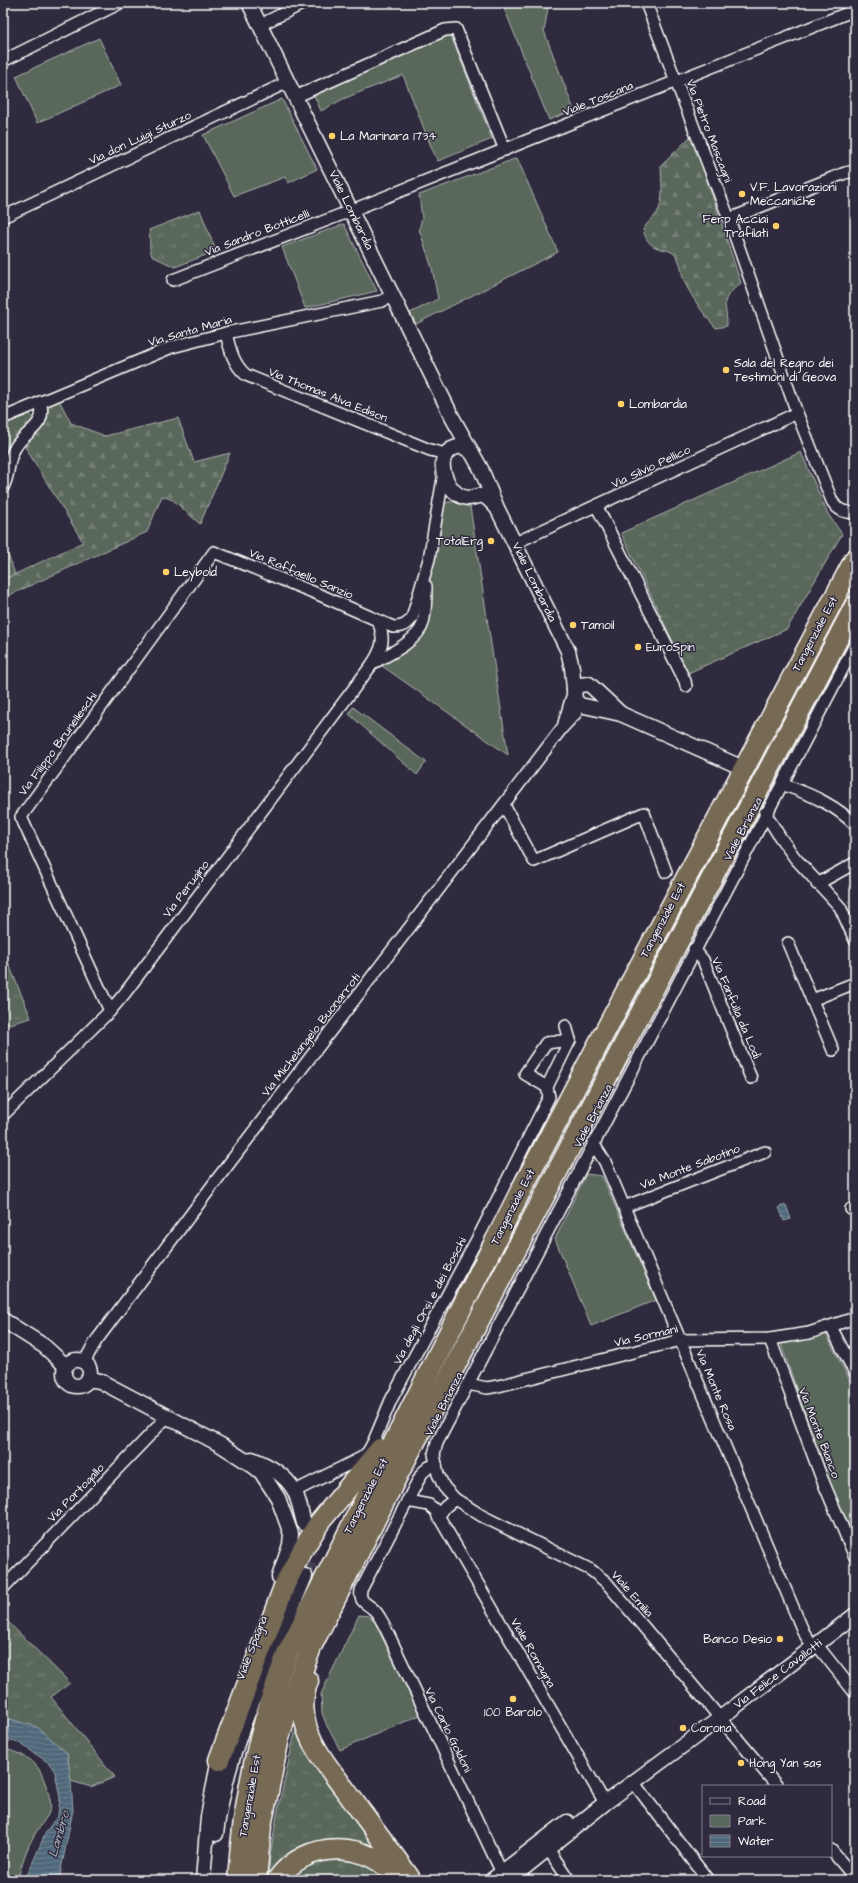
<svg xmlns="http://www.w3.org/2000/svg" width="858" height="1883" font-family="'Architects Daughter',sans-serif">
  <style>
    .grass { fill: url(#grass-tufts); stroke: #acb3ae }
    .forest { fill: url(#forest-firs); stroke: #acb3ae }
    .park { fill: #5a675c; stroke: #acb3ae }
    .water { fill: url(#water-rules); stroke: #96a4af }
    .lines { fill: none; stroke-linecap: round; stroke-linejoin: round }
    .tertiary-tunnel { stroke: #443f50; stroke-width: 14; stroke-dasharray: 14 7; stroke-linecap: butt }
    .minor-casing { stroke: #fff; stroke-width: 14 }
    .tertiary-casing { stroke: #fff; stroke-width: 17 }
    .motorway-casing { stroke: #fff; stroke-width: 23 }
    .minor { stroke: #2f2a3d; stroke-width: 11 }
    .tertiary { stroke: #2f2a3d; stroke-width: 14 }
    .motorway { stroke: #776a54; stroke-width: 20 }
    .poi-dot { fill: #ffd166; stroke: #2f2a3d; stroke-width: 1.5 }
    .labels { text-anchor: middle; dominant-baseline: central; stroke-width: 3; stroke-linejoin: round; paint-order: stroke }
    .street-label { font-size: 12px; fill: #fff; stroke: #2f2a3d }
    .poi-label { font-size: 12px; fill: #fff; stroke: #2f2a3d; text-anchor: start }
    .water-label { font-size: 13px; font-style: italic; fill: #a8b4bc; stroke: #2f2a3d }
  </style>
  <defs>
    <pattern id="grass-tufts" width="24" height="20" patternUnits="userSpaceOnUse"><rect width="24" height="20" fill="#5a675c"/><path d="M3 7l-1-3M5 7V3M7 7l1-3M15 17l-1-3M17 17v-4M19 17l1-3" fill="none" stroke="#737e74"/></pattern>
    <pattern id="forest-firs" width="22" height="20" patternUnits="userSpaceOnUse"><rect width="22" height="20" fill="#5a675c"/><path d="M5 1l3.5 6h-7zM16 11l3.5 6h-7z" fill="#737e74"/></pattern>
    <pattern id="water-rules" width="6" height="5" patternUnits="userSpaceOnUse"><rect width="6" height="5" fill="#50687a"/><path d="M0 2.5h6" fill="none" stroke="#6a7f8e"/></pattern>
  </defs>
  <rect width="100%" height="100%" fill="#2f2a3d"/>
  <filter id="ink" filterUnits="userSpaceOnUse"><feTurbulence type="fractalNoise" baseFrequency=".025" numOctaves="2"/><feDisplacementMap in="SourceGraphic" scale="8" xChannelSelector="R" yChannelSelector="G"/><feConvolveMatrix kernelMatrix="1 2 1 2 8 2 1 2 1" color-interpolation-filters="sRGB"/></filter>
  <g filter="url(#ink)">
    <g class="grass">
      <path d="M200,210L216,251L175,267L152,256C148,247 151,240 149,230Z"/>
      <polygon points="801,452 828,514 842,534 787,629 688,673 621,533"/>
      <polygon points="3,541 15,574 3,580"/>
      <polygon points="3,950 31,1018 6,1025 3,1019"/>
      <polygon points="3,1617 70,1683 51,1697 115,1777 91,1787 71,1781 67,1753 13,1720 3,1717"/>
      <polygon points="297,1723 384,1857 342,1843 268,1877 270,1857 277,1814"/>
      <polygon points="318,1855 363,1857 394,1880 283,1880"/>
    </g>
    <g class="forest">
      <path d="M692,135L741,283C718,302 727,301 727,326L716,328C704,315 693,299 685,283C681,275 682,266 678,259C669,242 651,258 643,230C647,222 653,219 657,213C665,201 661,179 661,166Z"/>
      <path d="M59,400L71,423L105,436L178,418L194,462L230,453L200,524L173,500L162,496L147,532L3,598V580L83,542L24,445C36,434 50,423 48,405Z"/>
      <polygon points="28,412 35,420 10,448 3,465 3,424"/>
    </g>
    <g class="park">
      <polygon points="502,3 549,3 544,31 574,110 549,120"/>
      <polygon points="440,35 451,36 492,139 438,161 432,149 403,75 343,99 321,111 314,95"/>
      <polygon points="99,38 121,85 37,123 16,76"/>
      <polygon points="282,99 317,169 288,183 285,177 234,196 203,135"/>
      <polygon points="517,158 558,252 416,324 410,313 438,299 432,268 419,229 422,218 419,195"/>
      <polygon points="344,224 377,291 305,308 282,247"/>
      <polygon points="469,500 508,755 378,663 418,631 440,503"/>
      <polygon points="353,707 426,762 417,775 349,714"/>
      <polygon points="586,1174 602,1176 656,1300 591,1326 555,1239"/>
      <polygon points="826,1334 855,1391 855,1544 828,1480 781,1344"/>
      <polygon points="359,1615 368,1616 375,1622 420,1715 340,1750 327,1726 322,1713 321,1694"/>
      <path d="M3,1748C30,1757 39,1761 47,1789C49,1795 52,1805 50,1810C47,1819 39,1826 35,1834C27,1847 21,1865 18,1880H3Z"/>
    </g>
    <g class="water">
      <polygon points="786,1205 791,1219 784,1221 779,1207"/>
      <polygon points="3,1717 37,1727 67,1753 71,1781 73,1810 59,1880 25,1880 46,1832 58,1815 60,1798 55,1772 49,1763 18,1742 3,1738"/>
    </g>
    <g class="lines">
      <g class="tertiary-tunnel">
        <polyline points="736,764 787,786"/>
        <path d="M305,1576C310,1563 311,1553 308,1540"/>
      </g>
      <defs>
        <g id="minor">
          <path d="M646,3L729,219L797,413L832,501C838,511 844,512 855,513"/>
          <polyline points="260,25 304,3"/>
          <polyline points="3,61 120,3"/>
          <polyline points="295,97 445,30 456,29 505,150"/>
          <polyline points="3,217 288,82"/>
          <polyline points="729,219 845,173 855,171"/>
          <polyline points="173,280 335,217 855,10"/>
          <path d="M226,333C230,349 233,364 246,375L430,450L446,454"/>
          <polyline points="3,418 172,347 226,333 382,301 393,296"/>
          <path d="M3,487C10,475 7,460 15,448C25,430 48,427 40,402"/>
          <polyline points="597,507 685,681 686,686"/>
          <polyline points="515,543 797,413"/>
          <path d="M373,663C388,655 419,640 423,623C426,611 426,598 426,586"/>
          <polyline points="564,723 573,693"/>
          <path d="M787,786C812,795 837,806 855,825"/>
          <polyline points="504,805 534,861 644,813 666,872"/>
          <polyline points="765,813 780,837 795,858 840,907 855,940"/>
          <polyline points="817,884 855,863"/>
          <polyline points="788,943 833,1050"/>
          <polyline points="694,949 703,960 751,1078"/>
          <polyline points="812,1000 855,983"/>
          <path d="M110,1011L21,817L214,552L320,595L393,627C402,627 407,625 412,618L429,559L444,473"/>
          <polyline points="547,1087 525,1074 546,1043 570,1040"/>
          <path d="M3,1115L110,1011L125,993L373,663C383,647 385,639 378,621"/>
          <polyline points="593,1143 605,1162 803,1631 813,1648"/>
          <polyline points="624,1207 765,1152"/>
          <polyline points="851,1209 855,1207"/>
          <polyline points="831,1327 855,1373"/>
          <polyline points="770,1339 822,1479 855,1557"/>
          <polyline points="84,1362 96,1341 218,1178 562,728 576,713 580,705"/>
          <polyline points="468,1384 487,1388 498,1386 681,1340 770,1339 809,1333 855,1318"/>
          <path d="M436,1464L429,1467L422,1473L361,1590C359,1602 365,1602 373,1609C378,1613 381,1620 384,1625L502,1873L506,1879"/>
          <polyline points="295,1491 361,1458 368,1452 373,1443 391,1400 482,1230 549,1097 547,1087 570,1040 566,1026"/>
          <polyline points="407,1501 429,1505 435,1510 605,1803"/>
          <polyline points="438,1517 445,1507 455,1499"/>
          <polyline points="3,1588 167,1417"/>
          <polyline points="817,1645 855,1693"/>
          <polyline points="634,1783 708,1880"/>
          <polyline points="777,1786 606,1582 591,1570 482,1516 455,1499 444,1487 438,1474 434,1454 437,1443 855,645"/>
          <polyline points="544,1843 569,1880"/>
          <polyline points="831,1850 855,1878"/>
        </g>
        <g id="tertiary">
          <polyline points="249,3 452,417 481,469 497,508 568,651 572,668 575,700 580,705 621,714 734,764"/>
          <path d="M471,452L462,446C456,447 449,449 446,454C437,467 449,492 463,497C478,502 478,486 495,506"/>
          <polyline points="574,690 579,685 589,684 621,714"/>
          <polyline points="3,1320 44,1346 66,1366"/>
          <circle cx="77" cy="1373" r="13"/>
          <polyline points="88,1379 100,1381 221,1445 249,1463 261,1472 278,1498 291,1534 290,1545 279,1577"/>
          <path d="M252,1459C268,1465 285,1475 294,1490C299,1499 301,1513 304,1523"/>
          <path d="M216,1834C227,1744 271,1659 305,1576"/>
          <polyline points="203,1880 208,1817 220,1752"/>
          <polyline points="492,1880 567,1822"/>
          <polyline points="509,1880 605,1803 719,1719 855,1615"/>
        </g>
        <g id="motorway">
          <path d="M308,1681C302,1696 302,1713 307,1729C315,1752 332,1772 346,1791C368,1821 390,1850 411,1880"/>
          <polyline points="219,1760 285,1584 302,1551 319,1523 380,1449"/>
          <path d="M238,1880C243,1802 259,1725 288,1652L519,1194L855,559"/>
          <polyline points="256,1880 261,1826 279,1738 286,1714 312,1645 398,1474 855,606"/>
          <path d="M277,1880C306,1838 370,1840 399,1880"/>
        </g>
      </defs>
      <use href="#minor" class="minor-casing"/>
      <use href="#tertiary" class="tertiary-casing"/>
      <use href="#motorway" class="motorway-casing"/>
      <use href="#minor" class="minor"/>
      <use href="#tertiary" class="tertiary"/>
      <use href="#motorway" class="motorway"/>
    </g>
  </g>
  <g class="poi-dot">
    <circle cx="332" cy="136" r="4"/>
    <circle cx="742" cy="194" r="4"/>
    <circle cx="776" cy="226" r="4"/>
    <circle cx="726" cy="370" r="4"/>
    <circle cx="621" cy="404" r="4"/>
    <circle cx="491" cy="541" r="4"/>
    <circle cx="166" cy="572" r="4"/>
    <circle cx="573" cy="625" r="4"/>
    <circle cx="638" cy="647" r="4"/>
    <circle cx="780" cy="1639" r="4"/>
    <circle cx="513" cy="1699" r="4"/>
    <circle cx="683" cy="1728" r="4"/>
    <circle cx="741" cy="1763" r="4"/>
  </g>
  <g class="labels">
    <g class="street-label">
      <text transform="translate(598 99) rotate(-22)">Viale Toscana</text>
      <text transform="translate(709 131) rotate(69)">Via Pietro Mascagni</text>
      <text transform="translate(140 138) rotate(-25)">Via don Luigi Sturzo</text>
      <text transform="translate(351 210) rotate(64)">Viale Lombardia</text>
      <text transform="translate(257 233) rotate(-21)">Via Sandro Botticelli</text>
      <text transform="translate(190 331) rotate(-16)">Via Santa Maria</text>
      <text transform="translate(328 395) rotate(22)">Via Thomas Alva Edison</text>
      <text transform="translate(651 467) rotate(-25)">Via Silvio Pellico</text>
      <text transform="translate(301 574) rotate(23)">Via Raffaello Sanzio</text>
      <text transform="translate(534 582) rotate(64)">Viale Lombardia</text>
      <text transform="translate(815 634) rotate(-62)">Tangenziale Est</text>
      <text transform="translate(58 744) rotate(-54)">Via Filippo Brunelleschi</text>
      <text transform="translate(743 829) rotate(-62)">Viale Brianza</text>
      <text transform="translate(186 889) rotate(-53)">Via Perugino</text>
      <text transform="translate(663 920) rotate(-62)">Tangenziale Est</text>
      <text transform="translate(736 1008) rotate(67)">Via Fanfulla da Lodi</text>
      <text transform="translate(311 1035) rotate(-52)">Via Michelangelo Buonarroti</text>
      <text transform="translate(593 1116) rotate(-62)">Viale Brianza</text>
      <text transform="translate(690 1167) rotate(-21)">Via Monte Sabotino</text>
      <text transform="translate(513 1207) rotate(-63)">Tangenziale Est</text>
      <text transform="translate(430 1301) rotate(-62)">Via degli Orsi e dei Boschi</text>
      <text transform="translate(646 1336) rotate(-13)">Via Sormani</text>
      <text transform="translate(716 1390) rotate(67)">Via Monte Rosa</text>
      <text transform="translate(444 1404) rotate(-63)">Viale Brianza</text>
      <text transform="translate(819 1433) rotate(69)">Via Monte Bianco</text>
      <text transform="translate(76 1493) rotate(-46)">Via Portogallo</text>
      <text transform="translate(366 1496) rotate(-63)">Tangenziale Est</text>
      <text transform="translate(632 1594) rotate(49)">Viale Emilia</text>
      <text transform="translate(252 1648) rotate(-69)">Viale Spagna</text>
      <text transform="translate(533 1653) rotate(60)">Viale Romagna</text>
      <text transform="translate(778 1674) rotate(-37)">Via Felice Cavallotti</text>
      <text transform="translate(448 1730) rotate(64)">Via Carlo Goldoni</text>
      <text transform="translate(250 1796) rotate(-80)">Tangenziale Est</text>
    </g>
    <g class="poi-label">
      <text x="340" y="136">La Marinara 1734</text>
      <text x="750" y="187">V.F. Lavorazioni<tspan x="750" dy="14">Meccaniche</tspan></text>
      <text x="768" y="219" text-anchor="end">Ferp Acciai<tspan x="768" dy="14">Trafilati</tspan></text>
      <text x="734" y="363">Sala del Regno dei<tspan x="734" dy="14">Testimoni di Geova</tspan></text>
      <text x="629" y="404">Lombardia</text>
      <text x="483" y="541" text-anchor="end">TotalErg</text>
      <text x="174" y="572">Leybold</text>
      <text x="581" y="625">Tamoil</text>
      <text x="646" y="647">EuroSpin</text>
      <text x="772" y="1639" text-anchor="end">Banco Desio</text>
      <text x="513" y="1712" text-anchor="middle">100 Barolo</text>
      <text x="691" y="1728">Corona</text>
      <text x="749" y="1763">Hong Yan sas</text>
    </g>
    <g class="water-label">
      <text transform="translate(59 1834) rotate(-74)">Lambro</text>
    </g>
  </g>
  <rect width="858" height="1883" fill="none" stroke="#2f2a3d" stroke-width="16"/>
  <rect x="8" y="8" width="842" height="1867" fill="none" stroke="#fff" stroke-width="1.5" filter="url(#ink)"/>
  <rect x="702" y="1785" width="130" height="72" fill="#2f2a3d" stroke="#827f8b"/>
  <rect x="710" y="1798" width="20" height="6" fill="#2f2a3d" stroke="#827f8b"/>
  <text x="738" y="1805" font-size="12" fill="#ffffff">Road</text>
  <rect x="710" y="1815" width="20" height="12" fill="#5a675c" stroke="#827f8b"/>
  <text x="738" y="1825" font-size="12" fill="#ffffff">Park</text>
  <rect x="710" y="1835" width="20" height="12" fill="url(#water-rules)" stroke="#827f8b"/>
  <text x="738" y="1845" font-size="12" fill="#ffffff">Water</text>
</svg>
